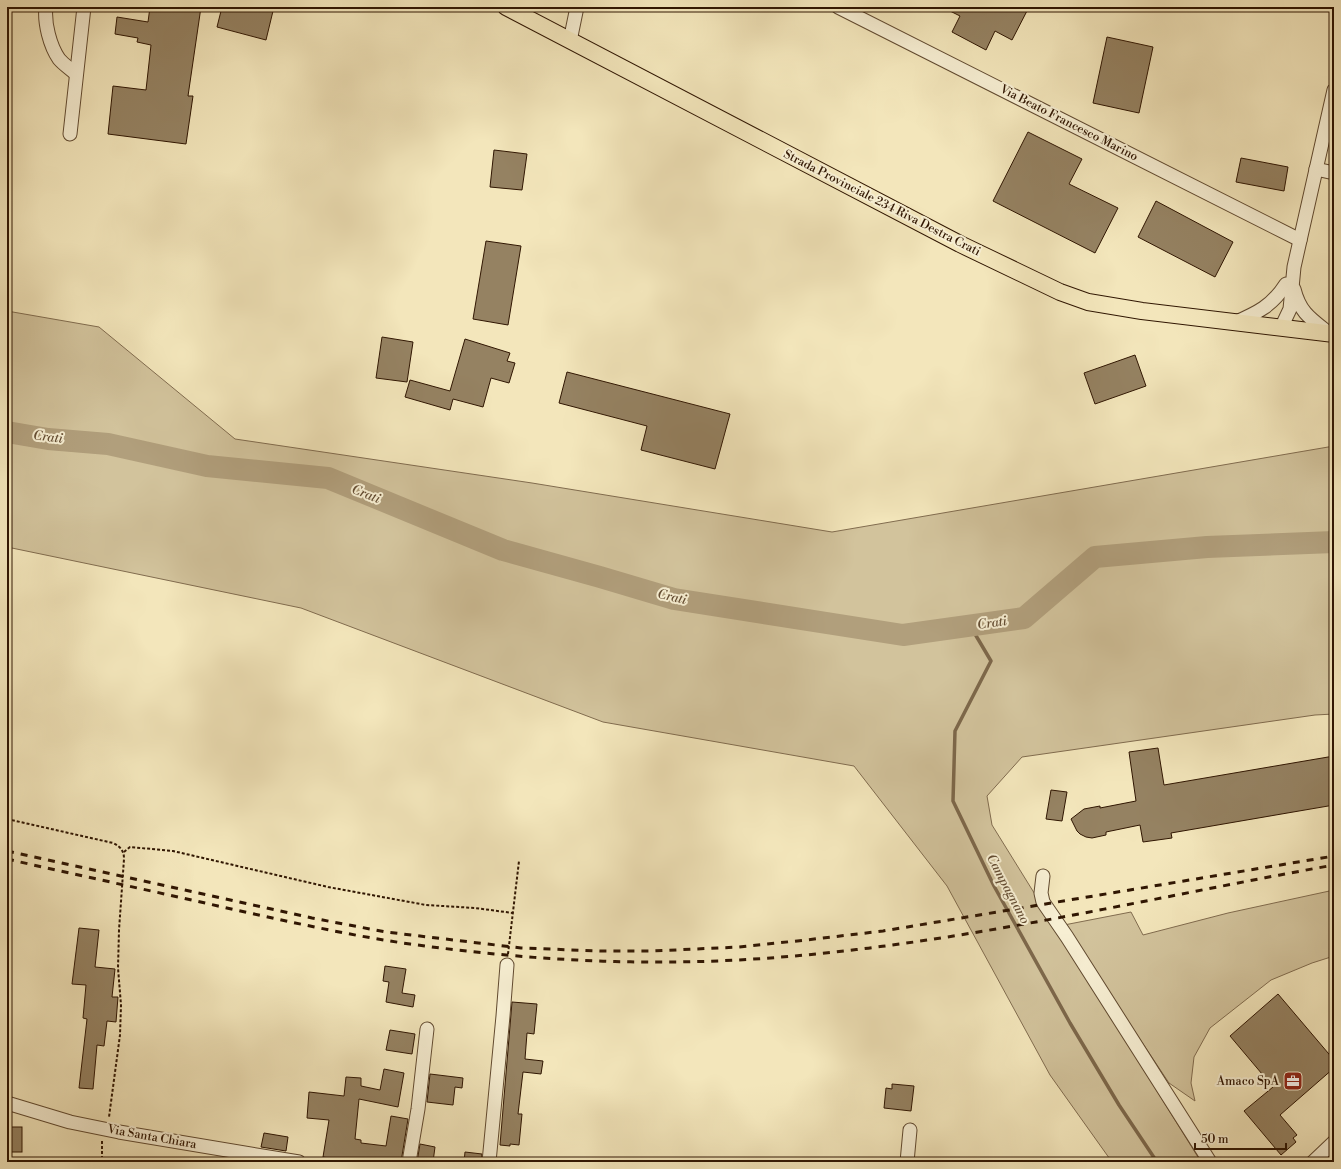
<svg xmlns="http://www.w3.org/2000/svg" width="1341" height="1169" font-family="'Libre Bodoni',serif">
  <style>
    .green { fill: #d2c39c; stroke: #816c4f }
    .lines { fill: none; stroke-linecap: round; stroke-linejoin: round }
    .stream { stroke: #7d684b; stroke-width: 3.5 }
    .river { stroke: #b19f7c; stroke-width: 22 }
    .building { fill: #958262; stroke: #301602 }
    .minor-casing { stroke: #614a30; stroke-width: 15 }
    .major-casing { stroke: #301602; stroke-width: 18 }
    .path { stroke: #301602; stroke-width: 2; stroke-dasharray: 3 2; stroke-linecap: butt }
    .minor { stroke: #f7efd3; stroke-width: 13 }
    .major { stroke: #f3e6bb; stroke-width: 16 }
    .rail { stroke: #301602; stroke-width: 3; stroke-dasharray: 7 7; stroke-linecap: butt }
    .labels { text-anchor: middle; dominant-baseline: central; stroke-width: 4; stroke-linejoin: round; paint-order: stroke }
    .street-label { font-size: 12px; fill: #301602; stroke: #f7efd3 }
    .poi-label { font-size: 12px; fill: #301602; stroke: #f7efd3; text-anchor: end }
    .water-label { font-size: 13px; font-style: italic; fill: #644d33; stroke: #f7efd3 }
  </style>
  <rect width="100%" height="100%" fill="#f3e6bb"/>
  <filter id="stains"><feTurbulence type="fractalNoise" baseFrequency=".005" numOctaves="4"/><feColorMatrix values="0 0 0 0 .2 0 0 0 0 .09 0 0 0 0 .02 0 0 0 .5 -.17"/></filter>
  <radialGradient id="worn" r=".72"><stop offset=".6" stop-color="#630" stop-opacity="0"/><stop offset="1" stop-color="#630" stop-opacity=".3"/></radialGradient>
  <g class="green">
    <polygon points="7,311 99,327 235,439 532,483 832,532 1334,446 1334,714 1315,715 1022,757 987,796 992,825 1201,1162 1112,1162 1050,1075 947,886 854,766 603,722 301,608 7,547"/>
    <polygon points="1334,890 1334,956 1312,963 1271,980 1210,1028 1194,1057 1191,1083 1195,1101 1169,1083 1064,925 1131,912 1143,935 1228,913"/>
  </g>
  <g class="lines">
    <polyline class="stream" points="949,629 975,634 991,661 955,731 953,801 994,886 1070,1023 1119,1105 1157,1162"/>
    <polyline class="river" points="7,432 48,439 108,444 207,466 328,478 503,550 600,577 674,599 903,635 1024,618 1095,557 1207,547 1334,542"/>
  </g>
  <g class="building">
    <polygon points="150,7 201,7 188,96 193,96 186,144 108,134 113,86 146,90 151,45 137,42 138,38 115,34 117,17 148,22"/>
    <polygon points="222,7 259,7 273,11 266,40 217,27"/>
    <polygon points="942,7 1029,7 1012,40 995,31 986,50 952,32 960,16"/>
    <polygon points="1107,37 1153,47 1139,113 1093,103"/>
    <polygon points="1028,132 1082,159 1069,184 1118,208 1095,253 993,201"/>
    <polygon points="494,150 527,154 522,190 490,187"/>
    <polygon points="1241,158 1288,167 1284,191 1236,182"/>
    <polygon points="1156,201 1233,242 1215,277 1138,237"/>
    <polygon points="486,241 521,246 508,325 473,319"/>
    <polygon points="382,337 413,342 407,382 376,378"/>
    <polygon points="465,339 510,353 507,361 515,363 509,383 491,378 483,407 453,399 450,410 405,397 410,380 450,391"/>
    <polygon points="1135,355 1146,386 1095,404 1084,373"/>
    <polygon points="567,372 730,414 715,469 641,450 647,426 559,403"/>
    <polygon points="1158,748 1164,785 1334,756 1334,805 1171,833 1172,838 1143,842 1140,825 1106,832 1106,835 1092,838 1086,837 1080,834 1077,831 1071,819 1084,809 1100,806 1100,808 1136,801 1129,752"/>
    <polygon points="1051,790 1067,792 1062,821 1046,819"/>
    <polygon points="79,928 99,930 95,967 115,969 112,997 118,997 116,1022 107,1021 104,1046 97,1045 93,1089 79,1088 87,1019 83,1018 86,985 72,984"/>
    <polygon points="385,966 406,969 402,993 415,995 413,1007 386,1002 389,982 383,981"/>
    <polygon points="1278,994 1334,1060 1334,1068 1280,1115 1297,1135 1293,1138 1296,1142 1281,1155 1244,1111 1273,1087 1230,1036"/>
    <polygon points="512,1002 537,1004 534,1034 527,1033 525,1059 543,1061 541,1074 523,1072 518,1114 522,1114 519,1145 510,1144 510,1146 500,1145"/>
    <polygon points="390,1030 415,1034 412,1054 386,1050"/>
    <polygon points="384,1069 404,1073 398,1107 359,1099 355,1139 361,1140 361,1143 386,1146 391,1116 408,1119 401,1162 353,1162 323,1157 329,1120 307,1118 309,1092 344,1096 346,1077 361,1078 361,1086 380,1090"/>
    <polygon points="430,1074 463,1078 462,1088 455,1087 453,1105 427,1102"/>
    <polygon points="892,1084 914,1086 911,1111 884,1108 886,1088 892,1089"/>
    <rect x="7" y="1127" width="15" height="25"/>
    <polygon points="264,1133 288,1137 286,1151 261,1147"/>
    <polygon points="420,1144 435,1147 433,1162 417,1162"/>
    <polygon points="465,1152 482,1154 481,1162 464,1162"/>
  </g>
  <g class="lines">
    <defs>
      <g id="minor">
        <path d="M46,7C44,23 50,46 59,59C64,65 71,69 76,74"/>
        <polyline points="838,7 1300,240"/>
        <polyline points="570,41 577,7"/>
        <polyline points="70,134 84,7"/>
        <polyline points="1316,169 1334,173"/>
        <path d="M1294,289C1300,313 1311,319 1330,334"/>
        <path d="M1234,323C1257,313 1272,306 1286,284"/>
        <polyline points="1281,328 1290,309 1294,267 1334,90"/>
        <polyline points="1043,876 1041,893 1043,902 1067,937 1210,1162"/>
        <polyline points="7,1103 70,1122 119,1132 299,1162"/>
        <polyline points="409,1162 418,1109 427,1029"/>
        <polyline points="489,1162 503,1016 507,965"/>
        <polyline points="907,1162 910,1130"/>
        <polyline points="1313,1162 1334,1142"/>
      </g>
      <polyline id="major" points="506,7 960,244 1060,292 1088,302 1142,311 1334,334"/>
    </defs>
    <use href="#minor" class="minor-casing"/>
    <use href="#major" class="major-casing"/>
    <g class="path">
      <path d="M7,819L113,843C121,847 124,851 124,859L119,930L118,968L121,1005L120,1035L109,1117"/>
      <polyline points="124,852 130,847 173,851 328,887 426,905 475,908 513,913"/>
      <polyline points="508,954 519,861"/>
      <polyline points="102,1141 102,1162"/>
    </g>
    <use href="#minor" class="minor"/>
    <use href="#major" class="major"/>
    <g class="rail">
      <polyline points="7,851 312,918 386,932 521,948 601,951 652,951 739,947 806,940 883,931 1334,856"/>
      <path d="M7,859C77,875 148,890 218,906C282,920 346,935 410,944C497,956 585,963 673,962C897,960 1115,904 1334,865"/>
    </g>
  </g>
  <defs>
    <symbol id="office-square" viewBox="-11 -11 22 22"><rect x="-9" y="-9" width="18" height="18" rx="4" fill="#8f2418" stroke="#f7efd3"/><path d="M-6-3h4V-5.5h4V-3h4V5H-6ZM-1-4.5V-3h2v-1.5ZM-6 0V1H6V0Z" fill="#fff"/></symbol>
  </defs>
  <g fill-rule="evenodd">
    <use href="#office-square" x="1282" y="1070" width="22" height="22"/>
  </g>
  <g class="labels">
    <g class="street-label">
      <text transform="translate(1069 123) rotate(27)">Via Beato Francesco Marino</text>
      <text transform="translate(882 203) rotate(27)">Strada Provinciale 234 Riva Destra Crati</text>
      <text transform="translate(152 1137) rotate(10)">Via Santa Chiara</text>
    </g>
    <g class="poi-label">
      <text x="1279" y="1081">Amaco SpA</text>
    </g>
    <g class="water-label">
      <text transform="translate(48 437) rotate(7)">Crati</text>
      <text transform="translate(366 494) rotate(22)">Crati</text>
      <text transform="translate(672 597) rotate(13)">Crati</text>
      <text transform="translate(992 623) rotate(-8)">Crati</text>
      <text transform="translate(1008 889) rotate(62)">Campagnano</text>
    </g>
  </g>
  <rect width="1341" height="1169" fill="none" stroke="#f3e6bb" stroke-width="24"/>
  <rect x="8" y="8" width="1325" height="1153" fill="none" stroke="#301602" stroke-width="2"/>
  <rect x="12" y="12" width="1317" height="1145" fill="none" stroke="#301602"/>
  <path d="M1195 1143v6h91v-6" fill="none" stroke="#301602" stroke-width="2"/>
  <text x="1201" y="1143" font-size="12" fill="#301602" stroke="#f7efd3" stroke-width="3" paint-order="stroke">50 m</text>
  <rect width="100%" height="100%" filter="url(#stains)"/>
  <rect width="100%" height="100%" fill="url(#worn)"/>
</svg>
